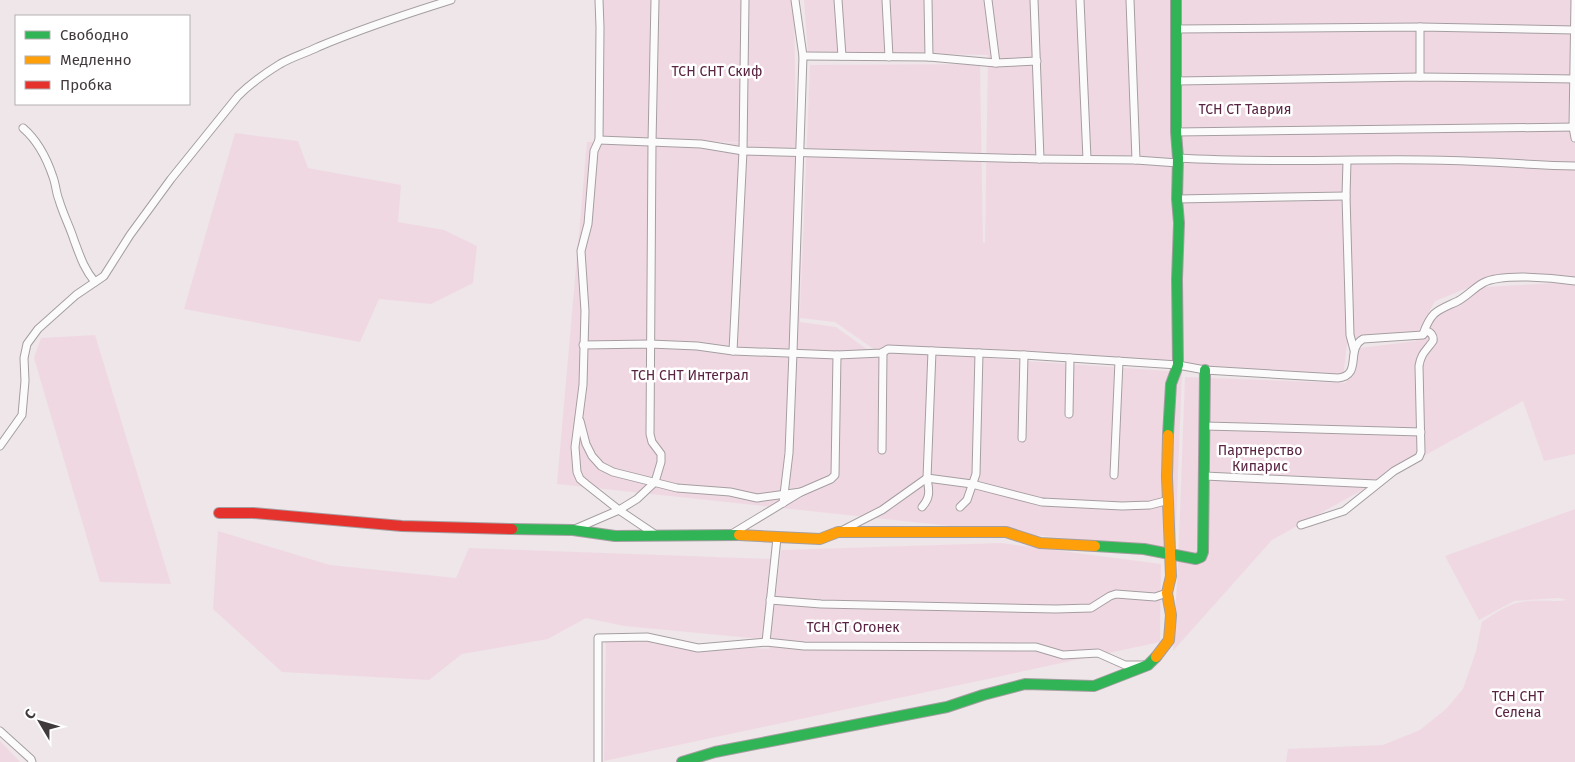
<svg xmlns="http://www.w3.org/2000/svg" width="1575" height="762" font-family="'Fira Sans',sans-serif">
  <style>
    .green { fill: #f0d8e3; fill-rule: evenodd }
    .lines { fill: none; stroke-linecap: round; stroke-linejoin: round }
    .street-casing { stroke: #a59ea1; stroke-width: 9 }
    .fast-casing { stroke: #a59ea1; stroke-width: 12 }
    .slow-casing { stroke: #a59ea1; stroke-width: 12 }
    .jam-casing { stroke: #a59ea1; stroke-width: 12 }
    .street { stroke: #fcfbfc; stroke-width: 7 }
    .fast { stroke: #30b455; stroke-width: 10 }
    .slow { stroke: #ff9f0a; stroke-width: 10 }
    .jam { stroke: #e5322d; stroke-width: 10 }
    .labels { text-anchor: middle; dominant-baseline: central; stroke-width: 5; stroke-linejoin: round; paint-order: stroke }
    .park-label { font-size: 14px; fill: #592441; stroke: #fff }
  </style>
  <rect width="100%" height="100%" fill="#eee6e9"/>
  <g class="green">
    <path d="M598,0H794L796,143L803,144L800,314L810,65L980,64L983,242L985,243L988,55L808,52L804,0H1575V279L1483,282L1435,301L1417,334L1347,344L1343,378L887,351L1182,372L1175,550L557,484L587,142L773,143L595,139ZM800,318L835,322L875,350H868L836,327L800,322Z"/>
    <polygon points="235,133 298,141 308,168 401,185 398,222 444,230 477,246 473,283 431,304 379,299 360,342 184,309"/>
    <polygon points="1575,282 1575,454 1544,461 1523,401 1272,540 1173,651 1178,565 1185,377 1346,383 1352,349 1416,341 1437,306 1486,287"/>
    <polygon points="95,335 171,584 100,582 34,358 41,338"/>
    <path d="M1575,509V762H1286L1288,749L1383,745L1420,730L1446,709L1463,689L1476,651L1482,622C1496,612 1511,602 1528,601C1541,600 1555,602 1567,600L1559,598L1514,601L1479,620L1445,556Z"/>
    <polygon points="218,531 330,565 456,578 469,548 770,559 762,639 624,626 586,618 548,639 462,654 429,680 282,672 213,609"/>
    <polygon points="1001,543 1161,564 1160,642 604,761 606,638 769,649 781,550"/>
    <polygon points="0,741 20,762 0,762"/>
  </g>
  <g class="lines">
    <defs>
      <g id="street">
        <polyline points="599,0 600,27 599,140 594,151 588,224 581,251 585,311 583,385 575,447 577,472 580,479 586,484 619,510 656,535"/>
        <polyline points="838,0 842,56"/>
        <polyline points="886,0 889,57"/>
        <polyline points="928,0 929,57"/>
        <polyline points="988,0 996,63"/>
        <polyline points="1034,0 1040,159"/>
        <polyline points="1080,0 1087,159"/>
        <polyline points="1130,0 1136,160"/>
        <polyline points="1575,0 1573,127 1575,138"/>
        <polyline points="1177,29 1420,27 1575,30"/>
        <polyline points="803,56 929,57 996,63 1037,61"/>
        <polyline points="1420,77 1420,27"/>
        <polyline points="1177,81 1420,77 1575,79"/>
        <path d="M23,128C37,140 47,159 53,177C56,185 56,193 59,200C63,214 70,227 74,240C80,256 84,269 95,282"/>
        <polyline points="1176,132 1575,127"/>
        <polyline points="599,140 701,144 743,151 1040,159 1136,160 1178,163"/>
        <path d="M1178,158C1261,163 1344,159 1426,160C1476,160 1525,165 1575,166"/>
        <polyline points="1347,161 1346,196 1350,335 1354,350"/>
        <polyline points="1177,199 1346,196"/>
        <path d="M1423,334C1432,310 1437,311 1458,301C1467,296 1474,288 1483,283C1501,273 1554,278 1575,281"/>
        <path d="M583,345L650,344L697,346L733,351L837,355L882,353L888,349L1024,355L1178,365L1205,370L1338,378C1363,375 1345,349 1363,339L1423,335L1426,331C1431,332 1434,336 1433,341C1426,351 1421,353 1419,366L1421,452L1419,457L1394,471L1344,511L1301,525"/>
        <polyline points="733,351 743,151 745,0"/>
        <polyline points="1069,414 1070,358"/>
        <polyline points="580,421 586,444 592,456 601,466 613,472 677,488 730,492 757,498 801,492"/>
        <polyline points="1205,426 1421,432"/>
        <polyline points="1022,438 1024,355"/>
        <path d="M0,446L22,415L25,381L24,358L27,344L38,329L76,295L104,276L130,235L171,179L238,96C248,86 267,72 280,64C292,57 306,53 318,47C361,29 406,14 451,0"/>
        <polyline points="882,450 883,352"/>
        <polyline points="1114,475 1119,361"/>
        <polyline points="1205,476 1376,484"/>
        <polyline points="783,503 789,453 793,352 803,56 795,0"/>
        <path d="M922,507C931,497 929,490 927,478L932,351"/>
        <polyline points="960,507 967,500 976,474 979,353"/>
        <polyline points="575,529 619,510 637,499 655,482 661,462 661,454 652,442 650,434 652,142 655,0"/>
        <polyline points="841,531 882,510 927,478 972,484 1042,502 1122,506 1150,505 1169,500"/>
        <polyline points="730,535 801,492 831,479 835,475 837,355"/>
        <polyline points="770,600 821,604 1056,609 1091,608 1110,596 1116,594 1155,597 1167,593"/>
        <polyline points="766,642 777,538"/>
        <polyline points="0,731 31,759 32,762"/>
        <polyline points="598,762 598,638 647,637 698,648 766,642 804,646 1036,647 1063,655 1098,653 1125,665 1143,665"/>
      </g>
      <g id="fast">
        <polyline points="1168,435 1171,384 1178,365 1177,279 1179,223 1177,199 1178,158 1176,132 1176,0"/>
        <polyline points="512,529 573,530 615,536 739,535"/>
        <polyline points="1095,546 1144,549 1196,559 1201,557 1203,552 1205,370"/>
        <polyline points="682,762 715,752 947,707 983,695 1025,684 1094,686 1148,665 1156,657"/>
      </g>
      <g id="slow">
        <polyline points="739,535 820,539 838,532 1006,532 1040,543 1095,546"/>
        <polyline points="1156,657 1169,640 1171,615 1167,593 1171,576 1167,477 1168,435"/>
      </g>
      <polyline id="jam" points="219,513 253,513 402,526 512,529"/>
    </defs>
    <use href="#street" class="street-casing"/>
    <use href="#fast" class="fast-casing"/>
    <use href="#slow" class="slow-casing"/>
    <use href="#jam" class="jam-casing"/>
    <use href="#street" class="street"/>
    <use href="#fast" class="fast"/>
    <use href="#slow" class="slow"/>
    <use href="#jam" class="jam"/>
  </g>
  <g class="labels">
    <g class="park-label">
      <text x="717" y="71">ТСН СНТ Скиф</text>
      <text x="1245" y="109">ТСН СТ Таврия</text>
      <text x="690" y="375">ТСН СНТ Интеграл</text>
      <text x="1260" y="450">Партнерство<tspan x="1260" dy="16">Кипарис</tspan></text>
      <text x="853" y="627">ТСН СТ Огонек</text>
      <text x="1518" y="696">ТСН СНТ<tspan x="1518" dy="16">Селена</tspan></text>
    </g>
  </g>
  <rect x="15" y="15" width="175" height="90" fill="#ffffff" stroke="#b3b0b1"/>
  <rect x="25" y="31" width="25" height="8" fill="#30b455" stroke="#b3b0b1"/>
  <text x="60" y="40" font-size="15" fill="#403a3d">Свободно</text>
  <rect x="25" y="56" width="25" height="8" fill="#ff9f0a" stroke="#b3b0b1"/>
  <text x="60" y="65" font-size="15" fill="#403a3d">Медленно</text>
  <rect x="25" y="81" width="25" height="8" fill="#e5322d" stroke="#b3b0b1"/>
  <text x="60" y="90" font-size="15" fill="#403a3d">Пробка</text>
  <g transform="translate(40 722) rotate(308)" stroke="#ffffff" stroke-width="4" paint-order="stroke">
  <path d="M0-4L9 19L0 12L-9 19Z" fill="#403a3d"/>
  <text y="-8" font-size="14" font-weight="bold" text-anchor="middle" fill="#403a3d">С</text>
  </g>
</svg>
